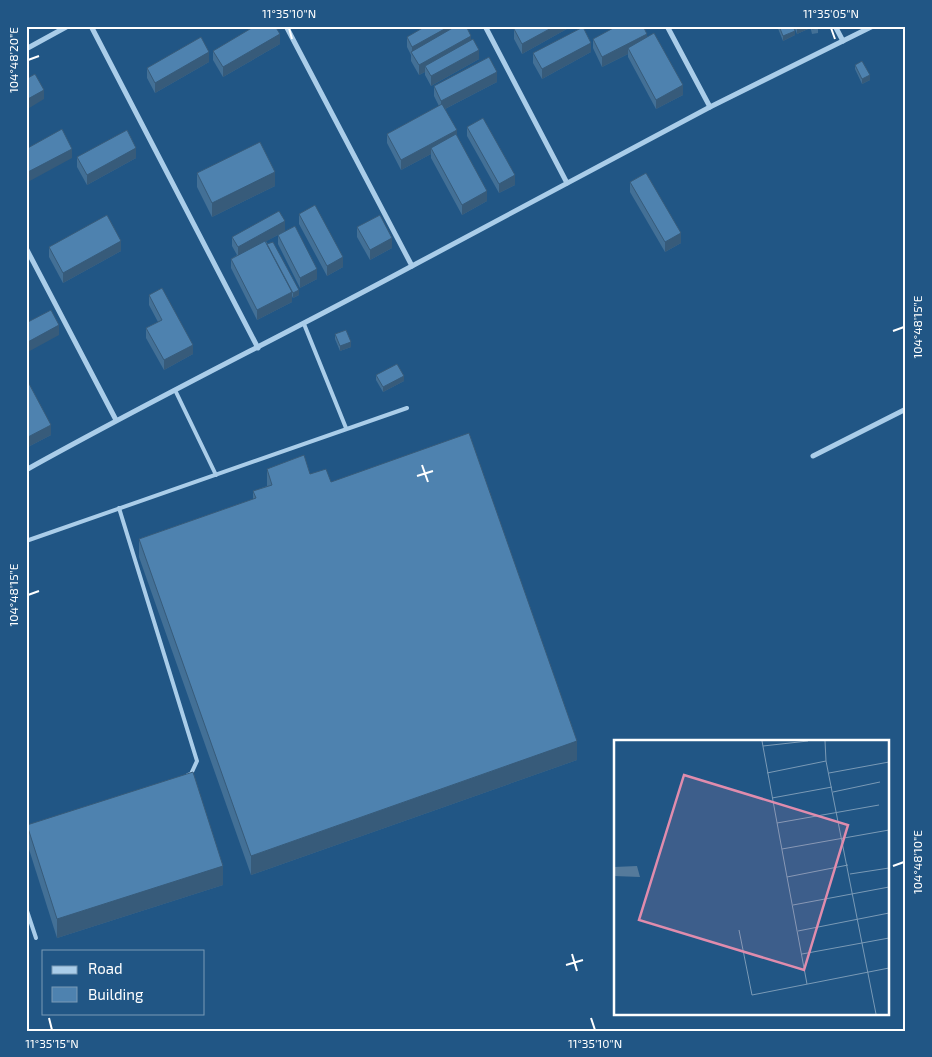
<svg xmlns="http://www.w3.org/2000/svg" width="932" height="1057" font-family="'Exo 2',sans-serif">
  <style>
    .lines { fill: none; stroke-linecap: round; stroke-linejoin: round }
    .lane { stroke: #aacde9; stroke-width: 4 }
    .street { stroke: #aacde9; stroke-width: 5 }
    .wall { fill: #437096 }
    .shaded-wall { fill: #375b7a }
    .building { fill: #4e82af; stroke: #375b7a }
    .ticks { fill: none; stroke: #fff; stroke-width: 2 }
    .inset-road { fill: none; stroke: #7a9ab6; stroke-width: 1 }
    .view { fill: #e08cad; fill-opacity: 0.15; stroke: #e08cad; stroke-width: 2.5 }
    .inset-edge { fill: none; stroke: #fff; stroke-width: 2.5 }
    .neatline { fill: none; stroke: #fff; stroke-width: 2 }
    .ticks-label { font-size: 12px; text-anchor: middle; fill: #fff }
  </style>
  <rect width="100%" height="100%" fill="#215685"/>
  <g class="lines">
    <g class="lane">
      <polyline points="304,324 346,428"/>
      <polyline points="175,390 216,475"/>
      <polyline points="119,508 197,761 191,774 188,775"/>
      <polyline points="26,541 407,408"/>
      <polyline points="26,908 36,938"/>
    </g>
    <g class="street">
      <polyline points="91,26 258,348"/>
      <polyline points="485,26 567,183"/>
      <polyline points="667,26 710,107"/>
      <polyline points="835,26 843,41"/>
      <polyline points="26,49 68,26"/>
      <polyline points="26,248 116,420"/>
      <polyline points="412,266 710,107 873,26"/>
      <polyline points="813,456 906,409"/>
      <path d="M26,470C153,399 284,335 412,266L286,26"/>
    </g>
  </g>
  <g class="wall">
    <polygon points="572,26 522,54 514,39 514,29"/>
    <polygon points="777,26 793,26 795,35 783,41"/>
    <polygon points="794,26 808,26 808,29 797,34"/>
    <polygon points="810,26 818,26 818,33 812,34"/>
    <polygon points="407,37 471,40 479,59 431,86 425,75 425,72 419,75 411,61 411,55 407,47"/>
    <polygon points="647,37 683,95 656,109 628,57 628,54 602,67 593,48 593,39"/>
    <polygon points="280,44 223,77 213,60 213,51"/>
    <polygon points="591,52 542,79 533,63 533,53"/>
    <polygon points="209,62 155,93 147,78 147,68"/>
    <polygon points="855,65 870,80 862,84 855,69"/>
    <polygon points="497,82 445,109 487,201 462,215 431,158 431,154 401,170 387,143 387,134 439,106 434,96 434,86"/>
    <polygon points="467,127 515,185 499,193 467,136"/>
    <polygon points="77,157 136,158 87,185 77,167"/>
    <polygon points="197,173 275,186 212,217 197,187"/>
    <polygon points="630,182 681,243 665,252 630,192"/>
    <polygon points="299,214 343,267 327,276 299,224"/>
    <polygon points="357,227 392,248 370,260 357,237"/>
    <polygon points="285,231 317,279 300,288 278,244 278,235 266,241 299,295 293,298 292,296 292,302 257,320 231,268 231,259 237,255 232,246 232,237"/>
    <polygon points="49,247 121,251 63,283 49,257"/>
    <polygon points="149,295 193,354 164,370 146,338 146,328 158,322 149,305"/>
    <polygon points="335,334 351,347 340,351 335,339"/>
    <polygon points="376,375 404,381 383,392 376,380"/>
    <polygon points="26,378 51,435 28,447 26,443"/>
    <polygon points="267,469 310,474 331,482 577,760 251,875 139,557 139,539 253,499 253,491 267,486"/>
    <polygon points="27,825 223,885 57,938 27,843"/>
  </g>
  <g class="shaded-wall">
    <polygon points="450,26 462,26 412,53 412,47"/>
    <polygon points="555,26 572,26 522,54 522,44"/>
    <polygon points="804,26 808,26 808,29 797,34 797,29"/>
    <polygon points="795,31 795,35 783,41 783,36"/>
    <polygon points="280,34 280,44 223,77 223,67"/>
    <polygon points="647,34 647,44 628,48 628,54 602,67 602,57"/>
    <polygon points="471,36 471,46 425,66 425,72 419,75 419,65"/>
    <polygon points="591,43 591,52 542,79 542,69"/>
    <polygon points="479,50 479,59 431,86 431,76"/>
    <polygon points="209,52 209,62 155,93 155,83"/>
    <polygon points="497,72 497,82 441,111 441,101"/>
    <polygon points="870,75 870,80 862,84 862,79"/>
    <polygon points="683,85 683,95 656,109 656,100"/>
    <polygon points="44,90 44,99 26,110 26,100"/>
    <polygon points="457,130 457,140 431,148 431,154 401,170 401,160"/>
    <polygon points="136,148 136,158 87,185 87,175"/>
    <polygon points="72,149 72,158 26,183 26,173"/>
    <polygon points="275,172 275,186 212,217 212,203"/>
    <polygon points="515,175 515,185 499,193 499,184"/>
    <polygon points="487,191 487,201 462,215 462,205"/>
    <polygon points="285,221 285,231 238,257 238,247"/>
    <polygon points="681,233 681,243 665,252 665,242"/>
    <polygon points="392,238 392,248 370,260 370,250"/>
    <polygon points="121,241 121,251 63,283 63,273"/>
    <polygon points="343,257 343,267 327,276 327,266"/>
    <polygon points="317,269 317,279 300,288 300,278"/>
    <polygon points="299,290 299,295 293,298 293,293"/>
    <polygon points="292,292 292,302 257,320 257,310"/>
    <polygon points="59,325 59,335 26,353 26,343"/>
    <polygon points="351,342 351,347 340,351 340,346"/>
    <polygon points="193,345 193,354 164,370 164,360"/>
    <polygon points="404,376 404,381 383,392 383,387"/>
    <polygon points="51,425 51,435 28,447 28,437"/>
    <polygon points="577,741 577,760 251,875 251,856"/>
    <polygon points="223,866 223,885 57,938 57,919"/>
  </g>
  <g class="building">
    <polygon points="255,26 275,26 280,34 223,67 213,51"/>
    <polygon points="426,26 450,26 412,47 407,37"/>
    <polygon points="456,26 466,26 471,36 419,65 411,52"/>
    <polygon points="518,26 555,26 522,44 514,29"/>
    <polygon points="617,26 643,26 647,34 602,57 593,39"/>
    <polygon points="779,26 793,26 795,31 783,36"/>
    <polygon points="796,26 804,26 797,29"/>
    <polygon points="811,26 818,26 818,28 812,29"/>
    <polygon points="583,27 591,43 542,69 533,53"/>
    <polygon points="654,33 683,85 656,100 628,48"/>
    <polygon points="201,37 209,52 155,83 147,68"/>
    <polygon points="473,39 479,50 431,76 425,66"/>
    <polygon points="489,57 497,72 441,101 434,86"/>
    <polygon points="862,61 870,75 862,79 855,65"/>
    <polygon points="35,74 44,90 26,100 26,79"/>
    <polygon points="442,104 457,130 401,160 387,134"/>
    <polygon points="483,118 515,175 499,184 467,127"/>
    <polygon points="62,129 72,149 26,173 26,149"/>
    <polygon points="127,130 136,148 87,175 77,157"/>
    <polygon points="456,134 487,191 462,205 431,148"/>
    <polygon points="260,142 275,172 212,203 197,173"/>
    <polygon points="646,173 681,233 665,242 630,182"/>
    <polygon points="315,205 343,257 327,266 299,214"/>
    <polygon points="279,211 285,221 238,247 232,237"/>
    <polygon points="107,215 121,241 63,273 49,247"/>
    <polygon points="380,215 392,238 370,250 357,227"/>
    <polygon points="295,226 317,269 300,278 278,235"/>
    <polygon points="265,241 292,292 257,310 231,259"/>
    <polygon points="273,242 299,290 293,293 267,244"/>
    <polygon points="162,288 193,345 164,360 146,328 162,320 149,295"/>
    <polygon points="51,310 59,325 26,343 26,323"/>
    <polygon points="346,330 351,342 340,346 335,334"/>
    <polygon points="397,364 404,376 383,387 376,375"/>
    <polygon points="26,378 51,425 28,437 26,434"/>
    <polygon points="469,433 577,741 251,856 139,539 256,498 253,491 272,485 267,469 304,455 310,474 326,469 331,482"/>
    <polygon points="193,772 223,866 57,919 27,825"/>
  </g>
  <path class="ticks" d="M289,28L292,39M831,28L835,39M28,60L39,56M893,331L904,327M422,465L428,482M417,476L433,471M28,595L39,591M893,866L904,862M572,954L577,971M566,965L583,960M49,1018L52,1030M591,1018L595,1030"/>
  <g transform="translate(614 740)">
    <rect width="275" height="275" fill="#215685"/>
    <path d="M23,126L26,137L0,136V127Z" fill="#557a9b"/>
    <path class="inset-road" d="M148,1L173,137L234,125M211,1L212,21L262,274M149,6L194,1M153,33L212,21M215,33L275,22M219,52L266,42M158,58L218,47M163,83L265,65M168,109L275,90M236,134L275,128M173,137L193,244M179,165L275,147M125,190L138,255L275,228M184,191L275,173M188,214L275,198"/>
    <path class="view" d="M70,35L234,85L190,230L25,180Z"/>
    <rect width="275" height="275" class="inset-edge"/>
  </g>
  <rect width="932" height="1057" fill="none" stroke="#215685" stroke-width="55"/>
  <rect x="42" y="950" width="162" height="65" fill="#215685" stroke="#7a9ab6"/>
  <rect x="52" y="966" width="25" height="8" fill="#aacde9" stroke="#7a9ab6"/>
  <text x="88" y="974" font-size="15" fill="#ffffff">Road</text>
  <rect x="52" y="987" width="25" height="15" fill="#4e82af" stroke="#7a9ab6"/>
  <text x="88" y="1000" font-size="15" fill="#ffffff">Building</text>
  <rect x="28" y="28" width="876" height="1002" class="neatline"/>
  <g class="ticks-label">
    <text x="289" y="18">11°35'10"N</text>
    <text x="831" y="18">11°35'05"N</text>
    <text transform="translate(14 60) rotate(-90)" y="4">104°48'20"E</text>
    <text transform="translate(918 327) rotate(-90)" y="4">104°48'15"E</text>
    <text transform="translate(14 595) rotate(-90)" y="4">104°48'15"E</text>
    <text transform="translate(918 862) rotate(-90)" y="4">104°48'10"E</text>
    <text x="52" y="1048">11°35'15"N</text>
    <text x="595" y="1048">11°35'10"N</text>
  </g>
</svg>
